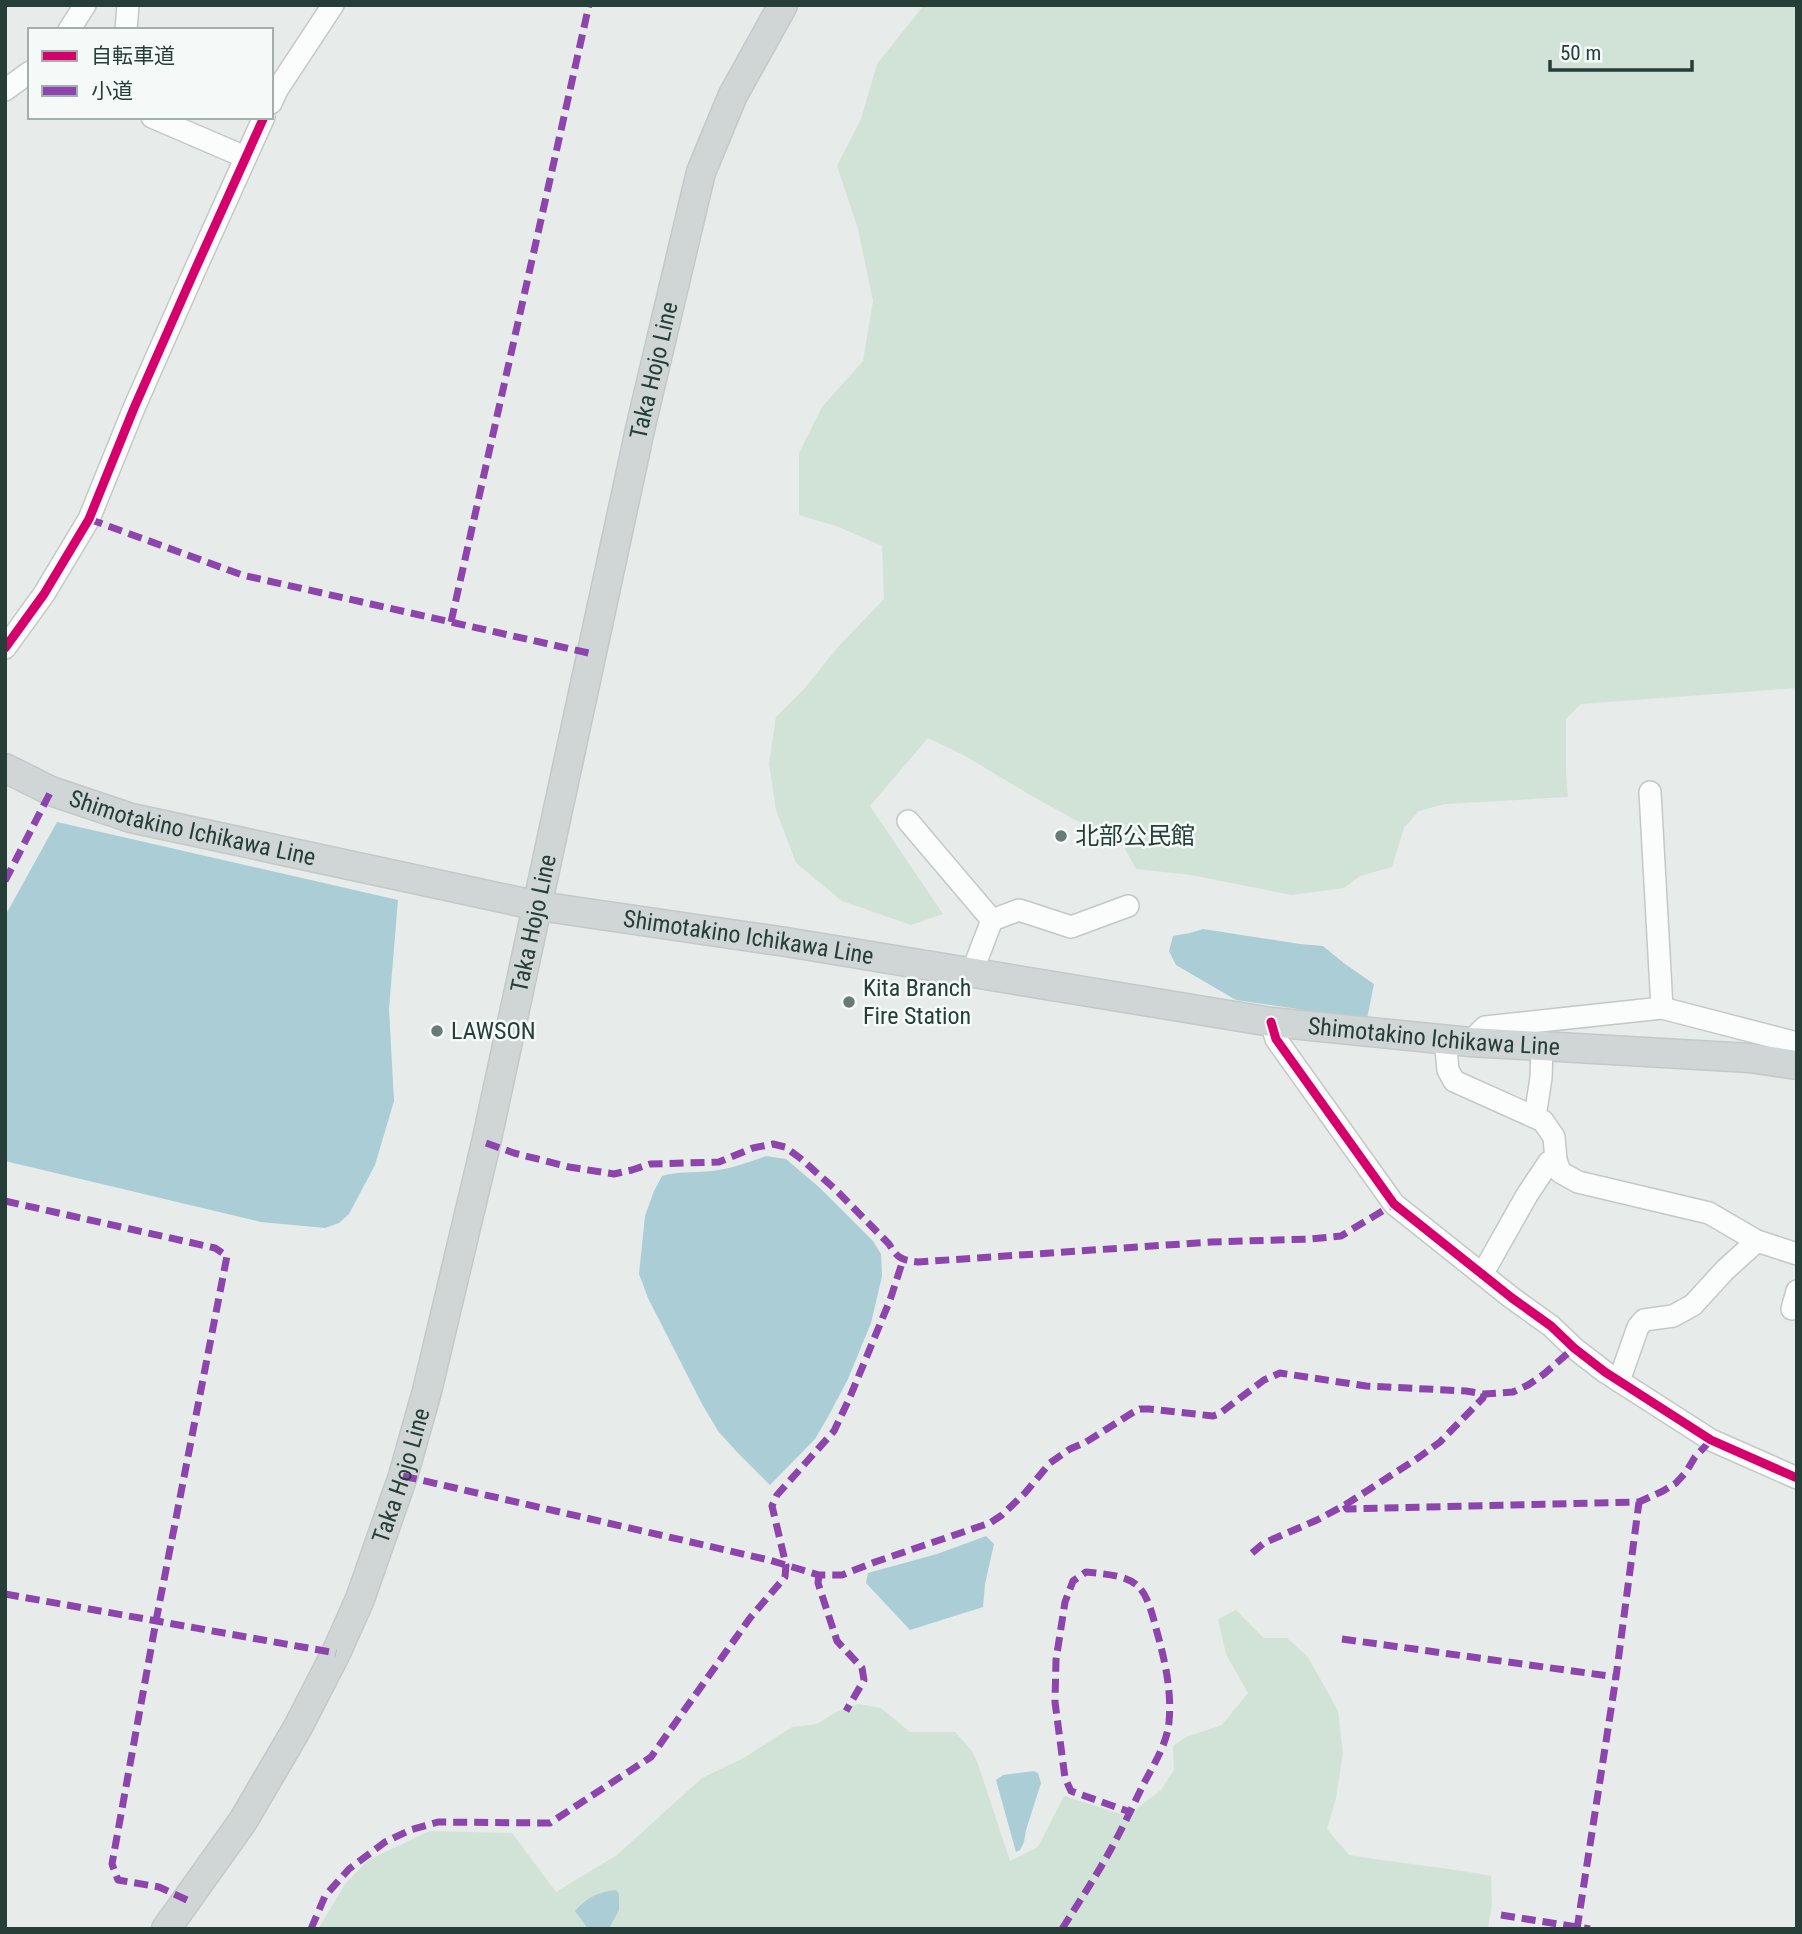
<svg xmlns="http://www.w3.org/2000/svg" width="1802" height="1934" font-family="'Roboto Condensed','Noto Sans JP',sans-serif">
  <style>
    .green { fill: #d1e3d7 }
    .water { fill: #abced6 }
    .lines { fill: none; stroke-linecap: round; stroke-linejoin: round }
    .minor-casing { stroke: #c4c8c6; stroke-width: 24 }
    .major-casing { stroke: #c2cac8; stroke-width: 31 }
    .minor { stroke: #fbfcfc; stroke-width: 21 }
    .major { stroke: #cfd6d5; stroke-width: 28 }
    .quiet { stroke: #8e44ad; stroke-width: 7; stroke-dasharray: 14 7; stroke-linecap: butt }
    .cycleway-casing { stroke: #f5faf8; stroke-width: 13 }
    .cycleway { stroke: #d6006c; stroke-width: 9 }
    .poi-dot { fill: #697b76; stroke: #f5faf8; stroke-width: 2.5 }
    .labels { text-anchor: middle; dominant-baseline: central; stroke-width: 5; stroke-linejoin: round; paint-order: stroke }
    .street-label { font-size: 24px; fill: #253e38; stroke: #f5faf8 }
    .poi-label { font-size: 24px; fill: #253e38; stroke: #f5faf8; text-anchor: start }
  </style>
  <rect width="100%" height="100%" fill="#e7ebe9"/>
  <g class="green">
    <polygon points="924,5 1797,5 1797,688 1581,704 1566,719 1566,772 1568,797 1445,804 1419,811 1404,828 1392,867 1360,876 1344,888 1292,895 1191,875 1136,869 1124,847 1032,796 965,756 928,738 870,806 943,914 911,925 842,901 796,863 776,810 769,764 776,717 805,688 837,648 884,599 882,546 839,527 799,515 799,453 822,407 863,361 873,301 858,229 837,166 861,119 877,64"/>
    <path d="M1236,1610L1264,1638H1287L1308,1657L1338,1711L1343,1753L1336,1798L1327,1829L1349,1855C1396,1863 1444,1867 1491,1876L1492,1903L1488,1929H318L345,1884L368,1860L430,1831L512,1833L556,1892L617,1855L702,1778L744,1758L792,1727L817,1724L838,1711L858,1704L881,1708L910,1732H955L972,1751L978,1764L1010,1861L1038,1847L1064,1796L1127,1816L1161,1790L1174,1770L1173,1746L1186,1737L1222,1725L1248,1693L1226,1654L1218,1619Z"/>
  </g>
  <g class="water">
    <polygon points="57,822 398,900 389,1009 394,1101 375,1165 349,1214 339,1223 325,1228 261,1222 5,1161 5,916"/>
    <polygon points="1203,929 1300,944 1323,946 1345,964 1374,984 1367,1019 1236,1000 1176,965 1169,951 1173,936 1190,933"/>
    <path d="M766,1156L786,1159L820,1188L873,1241L881,1254L882,1276L871,1323L848,1379L829,1415L815,1439L770,1485L736,1451L718,1431L702,1404L648,1298L639,1274L645,1216L654,1191L662,1176C678,1171 695,1173 712,1171C731,1169 749,1162 766,1156Z"/>
    <polygon points="986,1536 994,1544 985,1584 983,1607 910,1630 866,1583 868,1573 937,1554"/>
    <polygon points="1034,1771 1038,1773 1041,1783 1026,1830 1024,1842 1020,1850 1016,1852 996,1780 1003,1775"/>
    <path d="M616,1890L619,1894V1910L609,1929H588L575,1911C586,1898 599,1891 616,1890Z"/>
  </g>
  <g class="lines">
    <defs>
      <g id="minor">
        <polyline points="69,30 85,5"/>
        <polyline points="126,30 128,5"/>
        <polyline points="5,90 30,72"/>
        <polyline points="271,103 277,90 333,5"/>
        <polyline points="152,117 245,157"/>
        <polyline points="5,648 44,594 89,519 134,408 194,272 264,117"/>
        <polyline points="1650,792 1662,1008"/>
        <polyline points="908,821 992,920 972,972"/>
        <polyline points="992,920 1019,910 1071,927 1128,906"/>
        <polyline points="1271,1022 1276,1039 1394,1204 1512,1298 1551,1326 1574,1348 1605,1372 1711,1440 1797,1478"/>
        <polyline points="1445,1039 1448,1070 1454,1081 1543,1121 1554,1137 1556,1160 1560,1172 1578,1182 1709,1213 1757,1241 1797,1254"/>
        <polyline points="1470,1042 1485,1027 1662,1008 1797,1043"/>
        <polyline points="1535,1117 1541,1078 1542,1047"/>
        <polyline points="1483,1273 1527,1195 1549,1162 1556,1160"/>
        <polyline points="1792,1309 1797,1291"/>
        <polyline points="1619,1381 1638,1327 1644,1320 1673,1316 1693,1305 1725,1270 1757,1241"/>
      </g>
      <g id="major">
        <path id="s1" d="M5,768L51,791L131,818L539,906L786,942L1271,1022L1470,1042L1750,1058L1797,1065"/>
        <path id="s2" d="M166,1929L243,1821L298,1727L336,1653L360,1599L403,1476L427,1391L486,1143L641,425L701,172L733,95L783,5"/>
      </g>
    </defs>
    <use href="#minor" class="minor-casing"/>
    <use href="#major" class="major-casing"/>
    <use href="#minor" class="minor"/>
    <use href="#major" class="major"/>
    <g class="quiet">
      <polyline points="89,519 242,575 593,654"/>
      <polyline points="451,622 589,5"/>
      <polyline points="5,881 51,791"/>
      <path d="M486,1143L514,1153L569,1167L614,1174L632,1170L650,1164L719,1162L753,1148L773,1144L785,1147L800,1158L835,1189L889,1244C898,1259 901,1260 918,1262L1211,1242L1311,1239L1341,1236L1394,1204"/>
      <polyline points="5,1201 215,1248 227,1256 156,1621 112,1864 118,1880 159,1887 187,1900"/>
      <polyline points="403,1476 769,1560 819,1575 842,1575 875,1562 990,1523 1002,1515 1025,1493 1050,1463 1070,1449 1086,1442 1132,1413 1140,1409 1149,1409 1213,1416 1219,1414 1264,1380 1280,1373 1366,1386 1466,1391 1484,1394 1513,1392 1528,1385 1544,1374 1574,1348"/>
      <polyline points="1345,1505 1347,1509 1639,1502 1663,1491 1676,1483 1686,1472 1695,1457 1711,1440"/>
      <polyline points="1252,1553 1264,1543 1317,1520 1345,1505 1418,1458 1440,1442 1483,1398 1484,1394"/>
      <polyline points="819,1575 818,1583 837,1641 862,1668 864,1680 846,1711"/>
      <polyline points="5,1594 336,1653"/>
      <polyline points="1342,1639 1616,1677"/>
      <polyline points="1501,1915 1590,1929"/>
      <polyline points="311,1929 325,1896 349,1869 385,1842 410,1830 438,1822 550,1823 651,1757 750,1618 785,1577 786,1565 772,1506 777,1495 834,1431 850,1397 890,1300 903,1260"/>
      <path d="M1062,1929C1079,1902 1097,1875 1112,1847C1123,1827 1133,1806 1143,1785C1153,1766 1167,1744 1169,1722C1172,1692 1165,1661 1157,1632C1144,1581 1139,1577 1086,1572L1073,1581L1065,1602L1056,1660L1055,1702L1065,1778L1071,1791L1130,1812"/>
      <polyline points="1577,1929 1616,1677 1639,1502"/>
    </g>
    <defs>
      <g id="cycleway">
        <polyline points="5,648 44,594 89,519 134,408 194,272 264,117"/>
        <polyline points="1271,1022 1276,1039 1394,1204 1512,1298 1551,1326 1574,1348 1605,1372 1711,1440 1797,1478"/>
      </g>
    </defs>
    <use href="#cycleway" class="cycleway-casing"/>
    <use href="#cycleway" class="cycleway"/>
  </g>
  <g class="poi-dot">
    <circle cx="1061" cy="836" r="7"/>
    <circle cx="849" cy="1002" r="7"/>
    <circle cx="437" cy="1031" r="7"/>
  </g>
  <g class="labels">
    <g class="street-label">
      <text stroke="none"><textPath href="#s2" startOffset="1648">Taka Hojo Line</textPath></text>
      <text stroke="none"><textPath href="#s1" startOffset="198">Shimotakino Ichikawa Line</textPath></text>
      <text stroke="none"><textPath href="#s2" startOffset="1082">Taka Hojo Line</textPath></text>
      <text stroke="none"><textPath href="#s1" startOffset="765">Shimotakino Ichikawa Line</textPath></text>
      <text stroke="none"><textPath href="#s1" startOffset="1458">Shimotakino Ichikawa Line</textPath></text>
      <text stroke="none"><textPath href="#s2" startOffset="514">Taka Hojo Line</textPath></text>
    </g>
    <g class="poi-label">
      <text x="1075" y="836">北部公民館</text>
      <text x="863" y="988">Kita Branch<tspan x="863" dy="28">Fire Station</tspan></text>
      <text x="451" y="1031">LAWSON</text>
    </g>
  </g>
  <rect width="1802" height="1934" fill="none" stroke="#253e38" stroke-width="14"/>
  <rect x="28" y="28" width="245" height="91" fill="#f5faf8" stroke="#a2afab" stroke-width="2"/>
  <rect x="42" y="51" width="35" height="10" fill="#d6006c" stroke="#a2afab" stroke-width="2"/>
  <text x="91" y="63" font-size="21" fill="#253e38">自転車道</text>
  <rect x="42" y="86" width="35" height="10" fill="#8e44ad" stroke="#a2afab" stroke-width="2"/>
  <text x="91" y="98" font-size="21" fill="#253e38">小道</text>
  <path d="M1550 60v10h142v-10" fill="none" stroke="#253e38" stroke-width="3.5"/>
  <text x="1560" y="60" font-size="21" fill="#253e38" stroke="#f5faf8" stroke-width="5" paint-order="stroke">50 m</text>
</svg>
